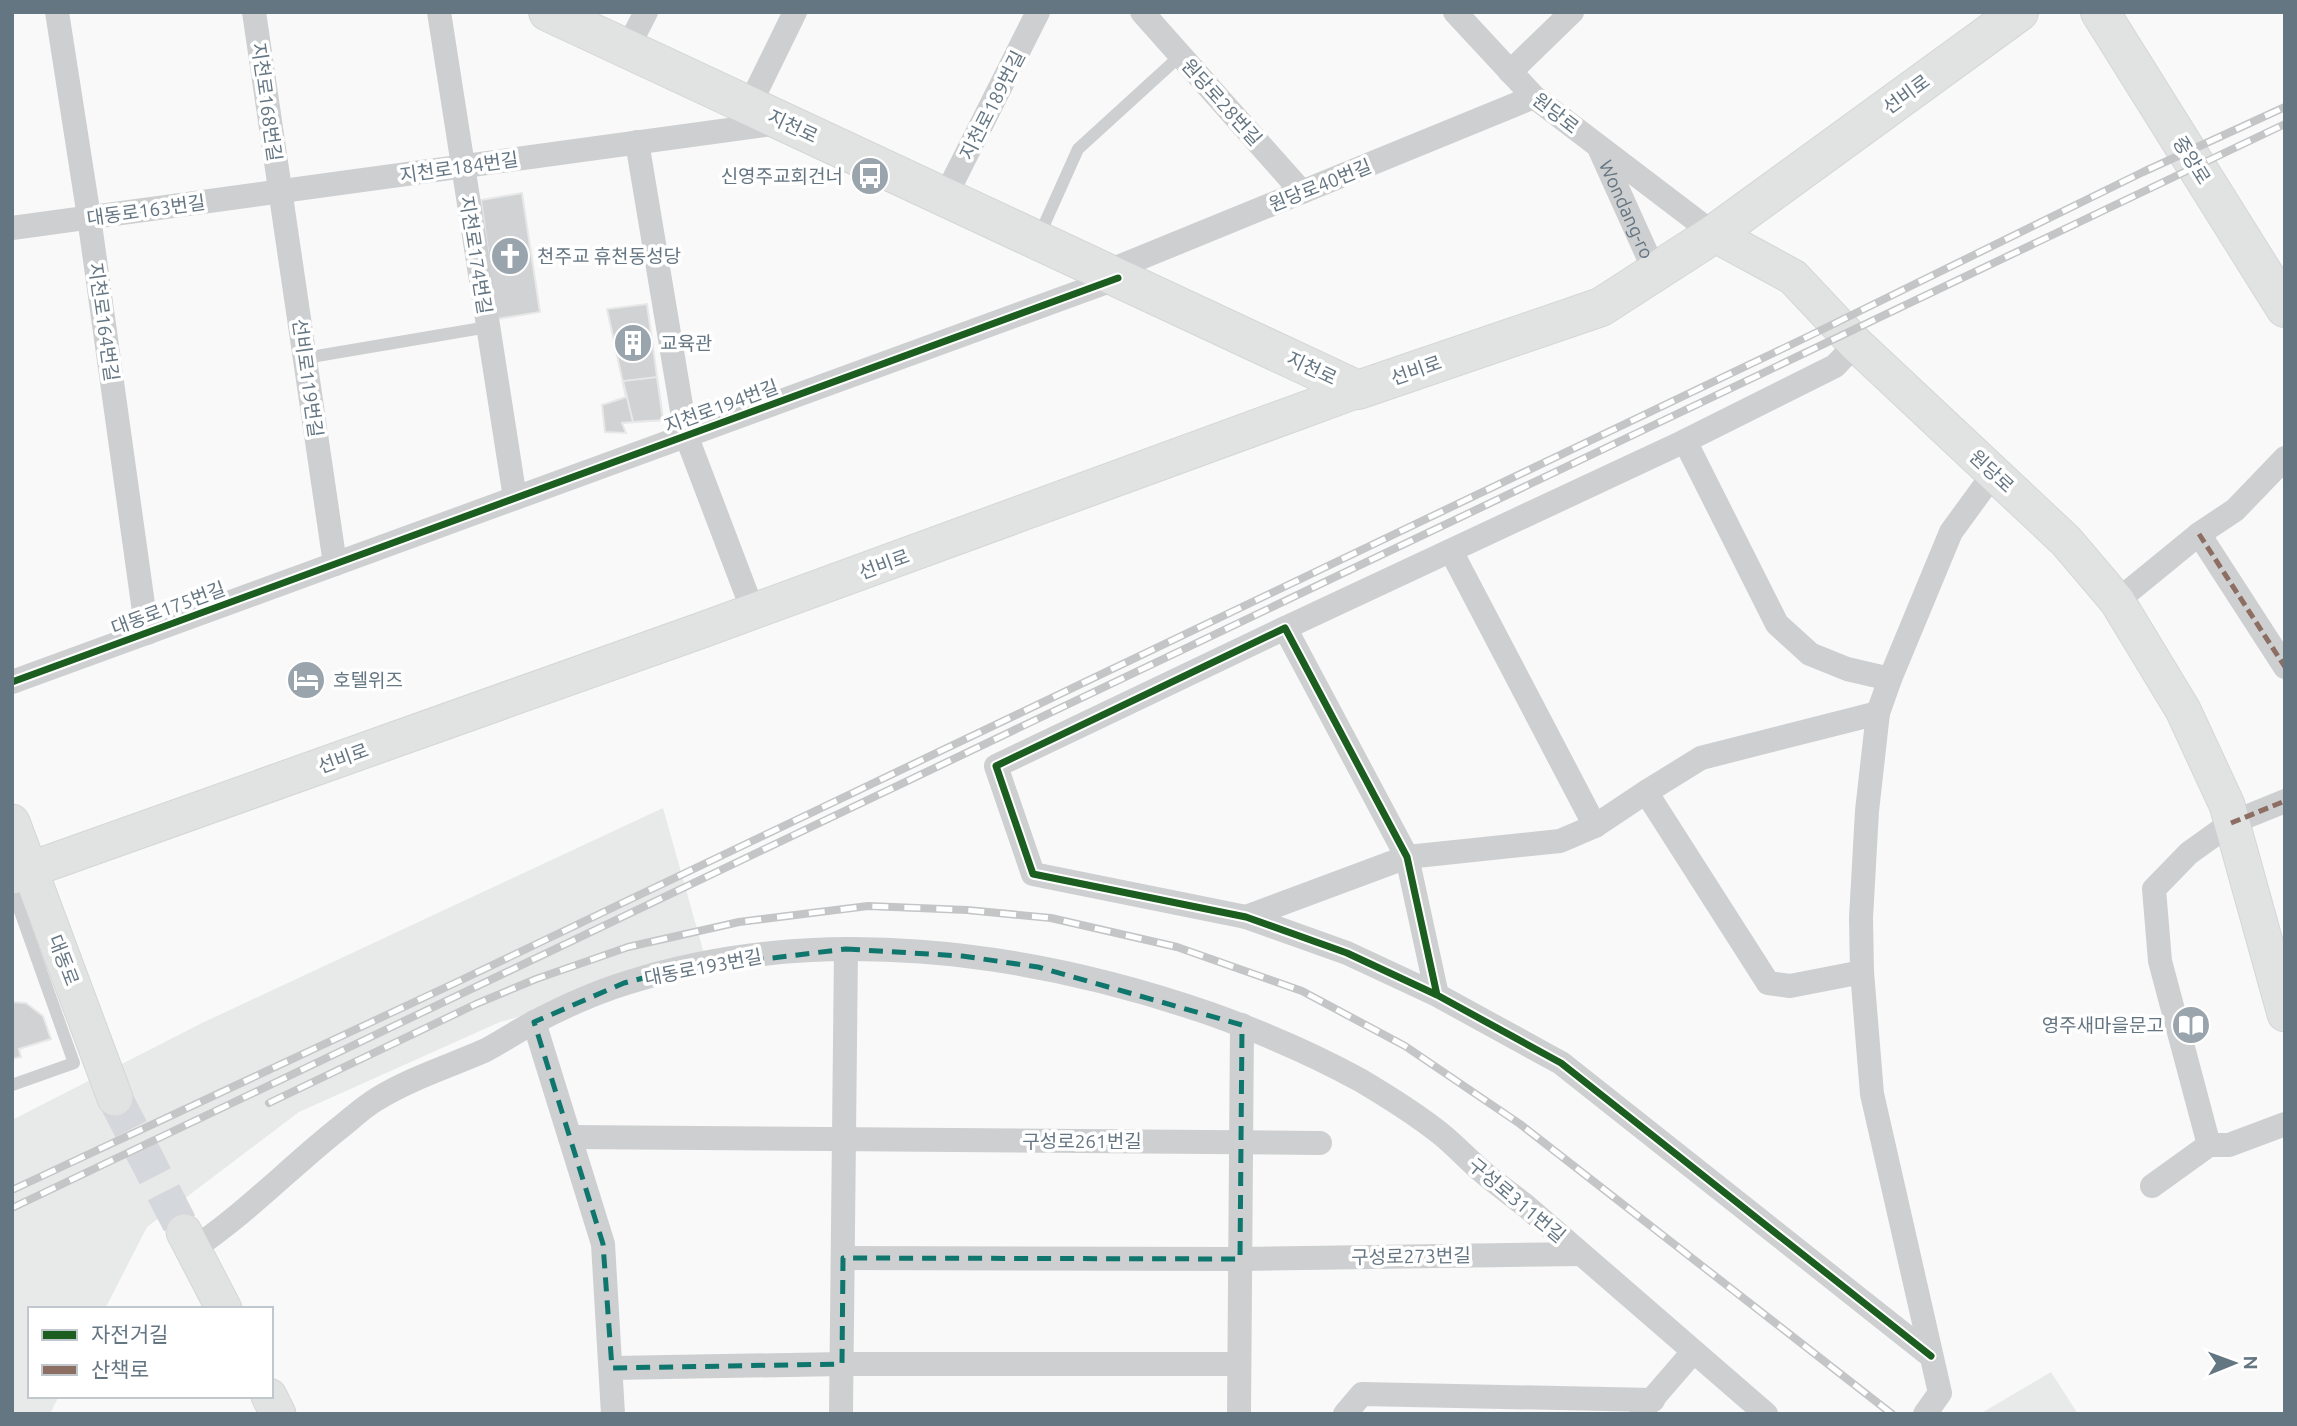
<svg xmlns="http://www.w3.org/2000/svg" width="2297" height="1426" font-family="Ubuntu,'Noto Sans KR',sans-serif">
  <style>
    .built { fill: #e8e9e9 }
    .building { fill: #d0d2d3; stroke: #e8e8e8; stroke-width: 2 }
    .lines { fill: none; stroke-linecap: round; stroke-linejoin: round }
    .secondary-tunnel { stroke: #d4d8dc; stroke-width: 35; stroke-dasharray: 35 18; stroke-linecap: butt }
    .secondary-casing { stroke: #d5d6d7; stroke-width: 37 }
    .primary-casing { stroke: #d5d6d7; stroke-width: 40 }
    .lane { stroke: #cecfd0; stroke-width: 12 }
    .street { stroke: #cecfd0; stroke-width: 24 }
    .secondary { stroke: #e1e2e2; stroke-width: 35 }
    .primary { stroke: #e1e2e2; stroke-width: 38 }
    .rail-casing { stroke: #c3c5c6; stroke-width: 8 }
    .rail { stroke: #fff; stroke-width: 5; stroke-dasharray: 16; stroke-linecap: butt }
    .quiet { stroke: #8d6e63; stroke-width: 5; stroke-dasharray: 10 5; stroke-linecap: butt }
    .cycleway-casing { stroke: #fff; stroke-width: 11 }
    .cycleway { stroke: #1b5e20; stroke-width: 7 }
    .marked { fill: none; stroke: #0f766e; stroke-width: 5; stroke-dasharray: 14 9; stroke-linejoin: round }
    .labels { text-anchor: middle; dominant-baseline: central; stroke-width: 7; stroke-linejoin: round; paint-order: stroke }
    .street-label { font-size: 19px; fill: #657683; stroke: #fff }
    .poi-label { font-size: 19px; fill: #657683; stroke: #fff; text-anchor: start }
  </style>
  <rect width="100%" height="100%" fill="#f9f9f9"/>
  <g class="built">
    <polygon points="663,808 707,964 500,1022 299,1112 147,1227 105,1309 30,1309 30,1396 59,1396 50,1414 12,1414 12,1120 202,1023"/>
    <polygon points="2051,1372 2078,1414 1980,1414"/>
  </g>
  <g class="building">
    <polygon points="522,193 540,312 497,319 481,200"/>
    <polygon points="647,304 663,420 622,423 626,433 605,432 602,405 626,397 607,309"/>
    <polygon points="657,377 663,420 633,422 623,381"/>
    <polygon points="12,1002 26,1003 43,1016 51,1039 19,1049 21,1057 12,1059"/>
  </g>
  <g class="lines">
    <polyline class="secondary-tunnel" points="115,1098 184,1232"/>
    <defs>
      <g id="secondary">
        <polyline points="1714,234 1793,277 1856,344 2066,541 2117,601 2183,710 2227,805 2285,1014"/>
        <polyline points="12,822 115,1098"/>
        <polyline points="12,876 705,629 1358,390"/>
        <polyline points="184,1232 224,1309"/>
        <polyline points="269,1396 278,1414"/>
      </g>
      <g id="primary">
        <polyline points="548,12 1358,390 1601,307 1714,234 2019,12"/>
        <polyline points="2100,12 2285,308"/>
      </g>
    </defs>
    <use href="#secondary" class="secondary-casing"/>
    <use href="#primary" class="primary-casing"/>
    <g class="lane">
      <polyline points="1039,236 1078,149 1180,56"/>
      <polyline points="305,358 488,327"/>
      <polyline points="12,889 74,1063 12,1085"/>
    </g>
    <g class="street">
      <polyline points="57,12 89,217 147,633"/>
      <polyline points="254,12 335,564"/>
      <polyline points="439,12 515,498"/>
      <polyline points="1142,12 1302,192"/>
      <polyline points="1455,12 1534,97 1714,234"/>
      <polyline points="627,49 646,12"/>
      <polyline points="1510,72 1572,12"/>
      <polyline points="749,106 795,12"/>
      <polyline points="637,142 686,435 753,611"/>
      <path id="s1" d="M1600,150L1655,272"/>
      <polyline points="945,197 1038,12"/>
      <polyline points="12,228 780,123"/>
      <polyline points="1106,272 1534,97"/>
      <polyline points="1685,441 1777,624 1810,654 1847,669 1890,679"/>
      <polyline points="2199,534 2285,667"/>
      <polyline points="2117,601 2199,534 2235,510 2285,458"/>
      <polyline points="1285,628 1685,441 1835,366 1856,344"/>
      <polyline points="12,682 1118,278"/>
      <polyline points="1646,792 1768,983 1790,986 1862,972"/>
      <polyline points="1595,826 1646,792 1701,758 1878,713"/>
      <polyline points="1246,917 1407,857 1560,841 1595,826 1451,551"/>
      <polyline points="1437,995 1407,857 1285,628 996,766 1033,874 1246,917 1347,953 1437,995 1561,1063 1931,1356"/>
      <polyline points="534,1022 603,1244 613,1414"/>
      <polyline points="570,1137 1320,1143"/>
      <polyline points="2209,1145 2160,961 2154,889 2189,853 2231,823 2285,801"/>
      <polyline points="2152,1186 2209,1145 2229,1145 2285,1124"/>
      <path d="M193,1249C247,1213 291,1166 342,1126C353,1117 365,1106 377,1099C411,1078 450,1066 486,1050C501,1042 516,1032 531,1024C561,1008 594,993 626,983C816,922 1026,950 1211,1014C1261,1032 1313,1054 1360,1080C1387,1096 1416,1114 1441,1134C1456,1146 1469,1161 1485,1174C1498,1185 1512,1195 1526,1206L1766,1414"/>
      <polyline points="843,1258 1240,1259 1581,1254"/>
      <polyline points="612,1368 842,1364 1239,1364"/>
      <polyline points="1642,1411 1693,1352"/>
      <polyline points="841,1414 846,949"/>
      <polyline points="1239,1414 1242,1025"/>
      <polyline points="1345,1414 1362,1394 1653,1400"/>
      <polyline points="1925,1414 1940,1393 1872,1094 1862,972 1861,918 1867,811 1878,713 1890,679 1951,532 1994,473"/>
    </g>
    <use href="#secondary" class="secondary"/>
    <use href="#primary" class="primary"/>
    <defs>
      <g id="rail">
        <polyline points="269,1103 476,1004 536,979 628,947 739,922 868,906 967,910 1051,918 1177,947 1302,991 1405,1046 1520,1124 1892,1414"/>
        <polyline points="12,1190 455,983 1807,337 2143,172 2285,107"/>
        <polyline points="12,1208 2285,124"/>
      </g>
    </defs>
    <use href="#rail" class="rail-casing"/>
    <use href="#rail" class="rail"/>
    <g class="quiet">
      <polyline points="2199,534 2285,667"/>
      <polyline points="2231,823 2285,801"/>
    </g>
    <defs>
      <g id="cycleway">
        <polyline points="12,682 1118,278"/>
        <polyline points="1437,995 1407,857 1285,628 996,766 1033,874 1246,917 1347,953 1437,995 1561,1063 1931,1356"/>
      </g>
    </defs>
    <use href="#cycleway" class="cycleway-casing"/>
    <use href="#cycleway" class="cycleway"/>
  </g>
  <path class="marked" d="M846,949L962,956L1038,967L1242,1025L1240,1259L843,1258L842,1364L612,1368L603,1244L534,1022L624,983L674,970Z"/>
  <defs>
    <symbol id="bus-disc" viewBox="-11 -11 22 22"><circle r="9.5" fill="#99a4ac" stroke="#fff"/><path d="M-5-6H5V4H4V6H2V4H-2V6H-4V4H-5ZM-3.5-4V0h7V-4ZM-3.5 1.2v1.5H-2V1.2ZM2 1.2v1.5H3.5V1.2Z" fill="#fff"/></symbol>
    <symbol id="church-disc" viewBox="-11 -11 22 22"><circle r="9.5" fill="#99a4ac" stroke="#fff"/><path d="M-1.2-6h2.4v3.5h3.3v2.4h-3.3V6h-2.4V-.1h-3.3v-2.4h3.3Z" fill="#fff"/></symbol>
    <symbol id="building-disc" viewBox="-11 -11 22 22"><circle r="9.5" fill="#99a4ac" stroke="#fff"/><path d="M-4-6H4V6H1V3H-1V6H-4ZM-2.5-4.3h1.7v1.8h-1.7ZM.8-4.3h1.7v1.8H.8ZM-2.5-1h1.7V.8h-1.7ZM.8-1h1.7V.8H.8Z" fill="#fff"/></symbol>
    <symbol id="hotel-disc" viewBox="-11 -11 22 22"><circle r="9.5" fill="#99a4ac" stroke="#fff"/><path d="M-6-4.5h1.5V1H6V5H4.5V3h-9V5H-6ZM-4 0a1.8 1.8 0 1 1 3.6 0ZM.5 0V-2.5h3Q6-2.5 6 0Z" fill="#fff"/></symbol>
    <symbol id="library-disc" viewBox="-11 -11 22 22"><circle r="9.5" fill="#99a4ac" stroke="#fff"/><path d="M-6-4Q-3-5.5-.7-3.5V5Q-3 3-6 4ZM6-4Q3-5.5 .7-3.5V5Q3 3 6 4Z" fill="#fff"/></symbol>
  </defs>
  <g fill-rule="evenodd">
    <use href="#bus-disc" x="848" y="154" width="44" height="44"/>
    <use href="#church-disc" x="488" y="234" width="44" height="44"/>
    <use href="#building-disc" x="611" y="321" width="44" height="44"/>
    <use href="#hotel-disc" x="284" y="658" width="44" height="44"/>
    <use href="#library-disc" x="2169" y="1003" width="44" height="44"/>
  </g>
  <g class="labels">
    <g class="street-label">
      <text transform="translate(1906 94) rotate(-36)">선비로</text>
      <text transform="translate(267 102) rotate(82)">지천로168번길</text>
      <text transform="translate(1222 102) rotate(48)">원당로28번길</text>
      <text transform="translate(992 105) rotate(-63)">지천로189번길</text>
      <text transform="translate(1556 113) rotate(38)">원당로</text>
      <text transform="translate(793 126) rotate(25)">지천로</text>
      <text transform="translate(2192 160) rotate(58)">중앙로</text>
      <text transform="translate(459 167) rotate(-8)">지천로184번길</text>
      <text transform="translate(1320 185) rotate(-22)">원당로40번길</text>
      <text stroke="none"><textPath href="#s1" startOffset="65">Wondang-ro</textPath></text>
      <text transform="translate(146 210) rotate(-8)">대동로163번길</text>
      <text transform="translate(476 255) rotate(81)">지천로174번길</text>
      <text transform="translate(104 322) rotate(82)">지천로164번길</text>
      <text transform="translate(1312 368) rotate(25)">지천로</text>
      <text transform="translate(1416 370) rotate(-19)">선비로</text>
      <text transform="translate(308 378) rotate(82)">선비로119번길</text>
      <text transform="translate(721 406) rotate(-20)">지천로194번길</text>
      <text transform="translate(1992 471) rotate(43)">원당로</text>
      <text transform="translate(884 564) rotate(-20)">선비로</text>
      <text transform="translate(168 608) rotate(-20)">대동로175번길</text>
      <text transform="translate(343 758) rotate(-20)">선비로</text>
      <text transform="translate(64 960) rotate(69)">대동로</text>
      <text transform="translate(703 967) rotate(-11)">대동로193번길</text>
      <text x="1082" y="1141">구성로261번길</text>
      <text transform="translate(1517 1200) rotate(40)">구성로311번길</text>
      <text transform="translate(1411 1256) rotate(-1)">구성로273번길</text>
    </g>
    <g class="poi-label">
      <text x="843" y="176" text-anchor="end">신영주교회건너</text>
      <text x="537" y="256">천주교 휴천동성당</text>
      <text x="660" y="343">교육관</text>
      <text x="333" y="680">호텔위즈</text>
      <text x="2164" y="1025" text-anchor="end">영주새마을문고</text>
    </g>
  </g>
  <rect width="2297" height="1426" fill="none" stroke="#657683" stroke-width="28"/>
  <rect x="28" y="1307" width="245" height="91" fill="#ffffff" stroke="#c1c8cd" stroke-width="2"/>
  <rect x="42" y="1330" width="35" height="10" fill="#1b5e20" stroke="#c1c8cd" stroke-width="2"/>
  <text x="91" y="1342" font-size="21" fill="#657683">자전거길</text>
  <rect x="42" y="1365" width="35" height="10" fill="#8d6e63" stroke="#c1c8cd" stroke-width="2"/>
  <text x="91" y="1377" font-size="21" fill="#657683">산책로</text>
  <g transform="translate(2234 1363) rotate(89)" stroke="#ffffff" stroke-width="5" paint-order="stroke">
  <path d="M0-5L12 26L0 18L-12 26Z" fill="#657683"/>
  <text y="-10" font-size="19" font-weight="bold" text-anchor="middle" fill="#657683">N</text>
  </g>
</svg>
